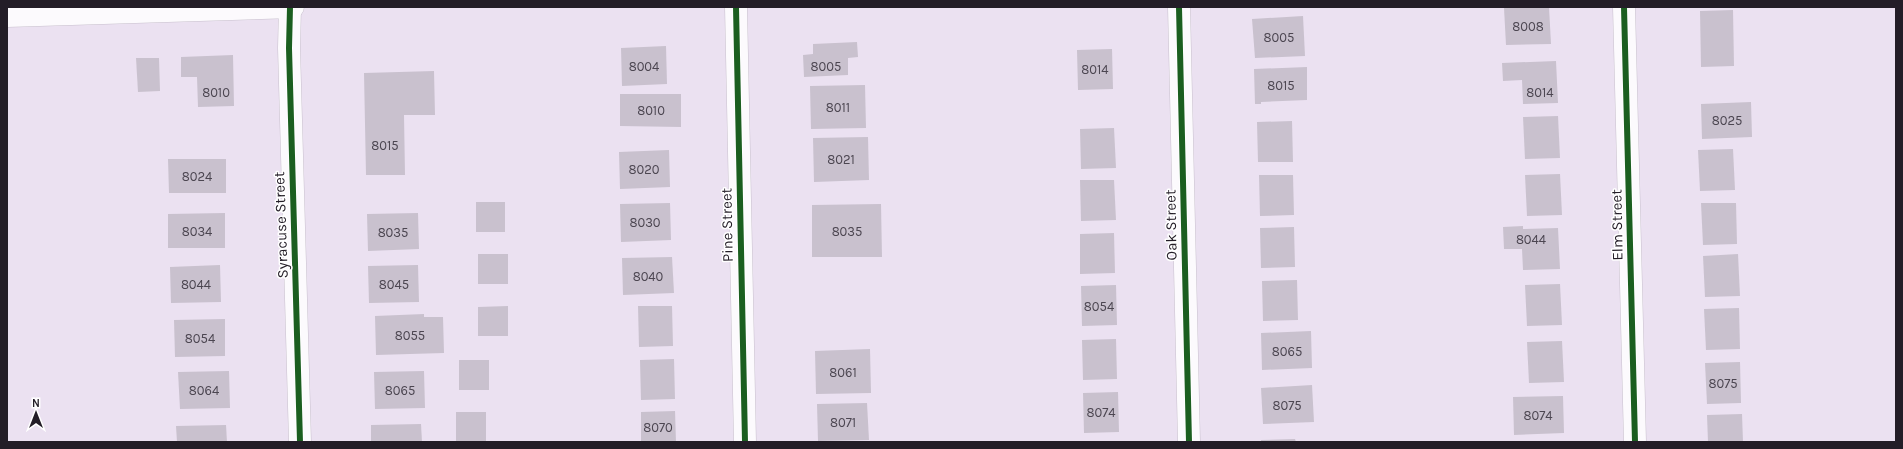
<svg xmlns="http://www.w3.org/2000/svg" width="1903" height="449" font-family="Karla,sans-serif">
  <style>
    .building { fill: #c9c1ce }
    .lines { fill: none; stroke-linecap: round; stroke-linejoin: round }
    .street-casing { stroke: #c8c0cd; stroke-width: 23 }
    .street { stroke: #fcfafd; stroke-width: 22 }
    .cycleway-casing { stroke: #fff; stroke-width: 8 }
    .cycleway { stroke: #1b5e20; stroke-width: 6 }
    .labels { text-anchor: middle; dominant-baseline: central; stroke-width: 3; stroke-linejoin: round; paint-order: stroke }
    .number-label { font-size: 13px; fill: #4c4651 }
    .street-label { font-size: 15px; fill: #231d27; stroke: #fff }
  </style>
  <rect width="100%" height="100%" fill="#ebe1f1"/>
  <g class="building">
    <polygon points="1549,7 1551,44 1506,45 1504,8"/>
    <polygon points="1733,10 1734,66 1701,67 1700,11"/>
    <polygon points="1303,16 1305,56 1255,58 1252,19"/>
    <polygon points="857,42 858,57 848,58 848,75 804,77 803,55 813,54 813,44"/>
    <polygon points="666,46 667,84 622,86 621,48"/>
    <polygon points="1112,49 1113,89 1078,90 1077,50"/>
    <polygon points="233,55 234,106 198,107 197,77 181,77 181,57"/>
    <polygon points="136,58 159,58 160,91 138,92"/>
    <polygon points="1556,61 1558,103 1523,104 1522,80 1503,81 1502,63"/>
    <polygon points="1307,67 1307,100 1261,102 1261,104 1255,104 1254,69"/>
    <polygon points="434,71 435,115 404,115 405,175 366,175 364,73"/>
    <polygon points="865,85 866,128 811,129 810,86"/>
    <polygon points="620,94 681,94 681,127 620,126"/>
    <polygon points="1751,102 1752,137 1702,139 1701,104"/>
    <polygon points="1558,116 1560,158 1525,159 1523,117"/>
    <polygon points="1292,121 1293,162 1258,162 1257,122"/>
    <polygon points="1114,128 1116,168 1081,169 1080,129"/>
    <polygon points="868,137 869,180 814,182 813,138"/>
    <polygon points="1733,149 1735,190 1700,191 1698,150"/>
    <polygon points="669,150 670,187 620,189 619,152"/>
    <polygon points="168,159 226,159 226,193 169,193"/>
    <polygon points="1560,174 1562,215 1527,216 1525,175"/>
    <polygon points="1259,175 1293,175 1294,215 1260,216"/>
    <polygon points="1080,180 1114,180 1116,220 1081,221"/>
    <rect x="476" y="202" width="29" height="30"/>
    <polygon points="670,203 671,240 621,242 620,204"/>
    <polygon points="1701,203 1736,203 1737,244 1703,245"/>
    <polygon points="881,204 882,257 812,257 812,205"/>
    <polygon points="225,213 225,248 168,248 168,214"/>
    <polygon points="418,213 419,249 368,251 367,214"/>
    <polygon points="1523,226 1523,229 1558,228 1560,269 1523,270 1522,249 1504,249 1503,227"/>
    <polygon points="1294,227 1295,267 1261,268 1260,228"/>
    <polygon points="1114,233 1115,273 1080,274 1080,234"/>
    <rect x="478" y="254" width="30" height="30"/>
    <polygon points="1738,254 1740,296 1705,297 1703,256"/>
    <polygon points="672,257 674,293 623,295 622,258"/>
    <polygon points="220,265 221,302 171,303 170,267"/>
    <polygon points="418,265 419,302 369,303 368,266"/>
    <polygon points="1297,280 1298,320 1263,321 1262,281"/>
    <polygon points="1560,284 1562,325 1527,326 1525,285"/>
    <polygon points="1116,285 1117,325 1082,326 1081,286"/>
    <polygon points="508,306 508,336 478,336 478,307"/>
    <polygon points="638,306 672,306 673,346 639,347"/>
    <polygon points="1739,308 1740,349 1706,350 1704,309"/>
    <polygon points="424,314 424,317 443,317 444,353 376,355 375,316"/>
    <polygon points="225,319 225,356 175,357 174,320"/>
    <polygon points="1311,331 1312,368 1262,370 1261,333"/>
    <polygon points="1116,339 1117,379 1083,380 1082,340"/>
    <polygon points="1562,341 1564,382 1529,383 1527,342"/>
    <polygon points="870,349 871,393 816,394 815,351"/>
    <polygon points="674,359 675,399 641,400 640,360"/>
    <rect x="459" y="360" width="30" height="30"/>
    <polygon points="1740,362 1741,403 1707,404 1705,363"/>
    <polygon points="229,371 230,408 180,409 178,372"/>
    <polygon points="424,371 425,408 375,409 374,372"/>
    <polygon points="1312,385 1314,422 1263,424 1261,388"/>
    <polygon points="1118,392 1119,432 1084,433 1083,393"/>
    <polygon points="1563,396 1564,433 1514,435 1513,397"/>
    <polygon points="867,403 869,440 818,441 817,404"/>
    <polygon points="675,411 676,442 641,442 641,412"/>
    <rect x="456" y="412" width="30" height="30"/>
    <polygon points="1742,414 1743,442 1708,442 1707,415"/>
    <polygon points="421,424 422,442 371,442 371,425"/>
    <polygon points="226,425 227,442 177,442 176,426"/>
    <polygon points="1295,439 1296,442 1261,442 1261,440"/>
  </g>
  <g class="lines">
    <defs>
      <g id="street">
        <polyline points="290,7 289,48 300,442"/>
        <polyline points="736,7 745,442"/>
        <polyline points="1179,7 1189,442"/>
        <polyline points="1624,7 1635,442"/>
        <polyline points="7,16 293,7"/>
      </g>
    </defs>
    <use href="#street" class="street-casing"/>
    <use href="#street" class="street"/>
    <defs>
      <g id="cycleway">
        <polyline points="290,7 289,48 300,442"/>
        <polyline points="736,7 745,442"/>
        <polyline points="1179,7 1189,442"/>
        <polyline points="1624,7 1635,442"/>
      </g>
    </defs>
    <use href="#cycleway" class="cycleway-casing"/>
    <use href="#cycleway" class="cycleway"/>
  </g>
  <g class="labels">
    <g class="number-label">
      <text x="1528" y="26">8008</text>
      <text x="1279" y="37">8005</text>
      <text x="644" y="66">8004</text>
      <text x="826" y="66">8005</text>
      <text x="1095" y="69">8014</text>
      <text x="1281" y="85">8015</text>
      <text x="216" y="92">8010</text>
      <text x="1540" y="92">8014</text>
      <text x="838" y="107">8011</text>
      <text x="651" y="110">8010</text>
      <text x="1727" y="120">8025</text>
      <text x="385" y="145">8015</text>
      <text x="841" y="159">8021</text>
      <text x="644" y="169">8020</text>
      <text x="197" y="176">8024</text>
      <text x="645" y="222">8030</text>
      <text x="197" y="231">8034</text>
      <text x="847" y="231">8035</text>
      <text x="393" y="232">8035</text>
      <text x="1531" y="239">8044</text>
      <text x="648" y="276">8040</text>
      <text x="196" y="284">8044</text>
      <text x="394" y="284">8045</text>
      <text x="1099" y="306">8054</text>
      <text x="410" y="335">8055</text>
      <text x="200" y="338">8054</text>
      <text x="1287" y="351">8065</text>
      <text x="843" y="372">8061</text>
      <text x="1723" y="383">8075</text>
      <text x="204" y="390">8064</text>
      <text x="400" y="390">8065</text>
      <text x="1287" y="405">8075</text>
      <text x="1101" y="412">8074</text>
      <text x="1538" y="415">8074</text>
      <text x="843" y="422">8071</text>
      <text x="658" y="427">8070</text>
    </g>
    <g class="street-label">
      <text transform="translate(281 225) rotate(-92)">Syracuse Street</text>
      <text transform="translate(727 225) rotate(-91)">Pine Street</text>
      <text transform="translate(1171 225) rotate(-91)">Oak Street</text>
      <text transform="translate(1617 225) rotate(-91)">Elm Street</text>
    </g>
  </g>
  <rect width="1903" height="449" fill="none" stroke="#231d27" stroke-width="16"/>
  <g transform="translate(36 413)" stroke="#ffffff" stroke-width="3" paint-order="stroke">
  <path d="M0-3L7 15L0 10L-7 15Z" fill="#231d27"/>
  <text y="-6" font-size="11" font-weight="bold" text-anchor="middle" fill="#231d27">N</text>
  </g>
</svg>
